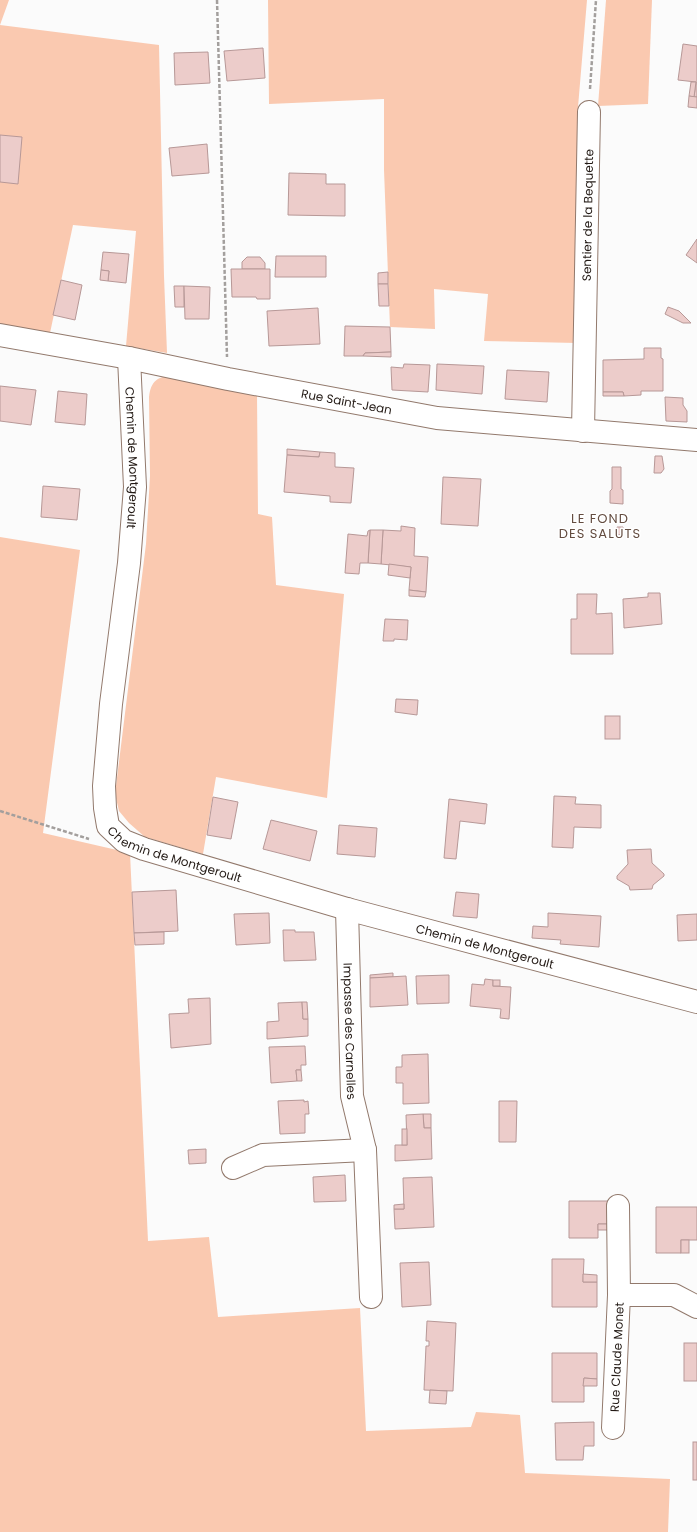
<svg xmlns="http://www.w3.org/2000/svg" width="697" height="1532" font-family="Poppins,sans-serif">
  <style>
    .green { fill: #fac9b0 }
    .building { fill: #ecccca; stroke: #b79897 }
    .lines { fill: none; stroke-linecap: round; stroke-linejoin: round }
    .minor-casing { stroke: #92796c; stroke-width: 24 }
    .path { stroke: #a39f9d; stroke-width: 2.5; stroke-dasharray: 4 2; stroke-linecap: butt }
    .minor { stroke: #fff; stroke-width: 22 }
    .labels { text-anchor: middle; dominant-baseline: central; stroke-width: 3; stroke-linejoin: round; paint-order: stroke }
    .street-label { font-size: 12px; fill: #221914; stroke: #fff }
    .neighbourhood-label { font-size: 13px; letter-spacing: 1px; fill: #644d41; stroke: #fff }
  </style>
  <rect width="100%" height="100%" fill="#fbfbfb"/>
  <g class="green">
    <polygon points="0,0 9,0 0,25 159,45 164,276 167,353 126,346 136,231 73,225 50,333 6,329 0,324"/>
    <polygon points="268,0 587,0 578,107 577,343 484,341 488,294 434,289 435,329 390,327 384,170 384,99 269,104"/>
    <polygon points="606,0 652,0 648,104 598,106"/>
    <path d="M173,375L257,394L258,514L272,517L276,585L344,594L327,798L216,777L203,854L145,837L129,823L119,811L115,794L146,544L150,476L149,397C151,381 157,377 173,375Z"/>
    <polygon points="0,537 80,550 43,833 130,853 148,1241 209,1237 218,1317 360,1308 366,1431 471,1427 476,1412 520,1415 525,1473 670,1479 668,1532 0,1532"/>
  </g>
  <g class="building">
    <polygon points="683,44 697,46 697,97 694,97 696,82 678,80"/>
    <polygon points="263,48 265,78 227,81 224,51"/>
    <polygon points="208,52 210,83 175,85 174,53"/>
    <polygon points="691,82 696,82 694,97 689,96"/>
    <polygon points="689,96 697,97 697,108 688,107"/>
    <polygon points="0,135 22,137 18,184 0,182"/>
    <polygon points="207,144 209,173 172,176 169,148"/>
    <polygon points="289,173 326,174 326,184 345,184 345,216 288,215"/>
    <polygon points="697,239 697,263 686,255"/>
    <polygon points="103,252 129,254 126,283 108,281 109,271 101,270"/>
    <polygon points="276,256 326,256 326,277 275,277"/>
    <polygon points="247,257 260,257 265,263 265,269 242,269 242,262"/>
    <polygon points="231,269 270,269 270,299 257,299 256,297 232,297"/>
    <polygon points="101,270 109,271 108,281 100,280"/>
    <polygon points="388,272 388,284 378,284 378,273"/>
    <polygon points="61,280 82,285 75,320 53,315"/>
    <polygon points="378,284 388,284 389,306 379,306"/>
    <polygon points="174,286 184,286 184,307 175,307"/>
    <polygon points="184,286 210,287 209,319 185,319"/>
    <polygon points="668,307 679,311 691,323 683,323 665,314"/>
    <polygon points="318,308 320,344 269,346 267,311"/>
    <polygon points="345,326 390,327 391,352 365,353 363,356 344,356"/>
    <polygon points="644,348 661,348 661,358 663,359 663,391 641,391 641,395 624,396 623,392 603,392 603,360 644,359"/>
    <polygon points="391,352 391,357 363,356 365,353"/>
    <polygon points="404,364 430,365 428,392 392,390 391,367 403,368"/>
    <polygon points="437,364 484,366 482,394 436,390"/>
    <polygon points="507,370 549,372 547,402 505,399"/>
    <polygon points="0,386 36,390 31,425 0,421"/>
    <polygon points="58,391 87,394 85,425 55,422"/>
    <polygon points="603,392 623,392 624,396 603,396"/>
    <polygon points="665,397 683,398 683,405 687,411 687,422 666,421"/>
    <polygon points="287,449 320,452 319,457 287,455"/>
    <polygon points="320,452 335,453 335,467 354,468 351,503 330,502 330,496 284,492 287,455 319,457"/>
    <polygon points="655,456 662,456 664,469 661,473 654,473"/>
    <polygon points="612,467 621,467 621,489 623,490 623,504 610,503 610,491 612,489"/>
    <polygon points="443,477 481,479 478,526 441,524"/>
    <polygon points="43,486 80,489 77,520 41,517"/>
    <polygon points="401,526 415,528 414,556 428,557 426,592 409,590 411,567 381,564 383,530 401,531"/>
    <polygon points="617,527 623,527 623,534 616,535"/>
    <polygon points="370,530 383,530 381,564 368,563"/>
    <polygon points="370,530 368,563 360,563 359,574 345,573 348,534 367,536 368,531"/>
    <polygon points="389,564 411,567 410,578 388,575"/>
    <polygon points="409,590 426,592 425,597 409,596"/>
    <polygon points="648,593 660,593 662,624 624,628 623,599 648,597"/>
    <polygon points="577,594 597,594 596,614 612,613 613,654 571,654 571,619 577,619"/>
    <polygon points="385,619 408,620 407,640 394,639 394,641 383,641"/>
    <polygon points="396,699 418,700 417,715 395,712"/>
    <rect x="605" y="716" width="15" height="23"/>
    <polygon points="554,796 576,797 575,804 601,805 601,828 574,827 573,848 552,847"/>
    <polygon points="213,797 238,802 231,839 207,835"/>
    <polygon points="449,799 487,804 485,824 460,821 456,859 444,858"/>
    <polygon points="271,820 317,831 310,861 263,849"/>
    <polygon points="339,825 377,828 375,857 337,854"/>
    <polygon points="651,849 652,863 664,874 664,876 653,885 652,889 630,890 629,886 617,879 617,876 628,864 627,850"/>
    <polygon points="176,890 178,931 134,933 132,892"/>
    <polygon points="456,892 479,894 477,918 453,916"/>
    <polygon points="269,913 270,943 236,945 234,914"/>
    <polygon points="548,913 601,916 599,947 560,944 561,940 532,938 533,926 548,927"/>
    <polygon points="697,914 697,940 678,941 677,915"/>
    <polygon points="283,930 295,930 295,932 314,932 316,960 284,961"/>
    <polygon points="164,932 164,944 135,945 134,933"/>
    <polygon points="393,973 393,977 370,978 370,975"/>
    <polygon points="449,975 449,1003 417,1004 416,976"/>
    <polygon points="406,976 408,1005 370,1007 370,978"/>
    <polygon points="485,979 493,980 493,986 511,987 509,1019 500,1018 501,1009 470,1006 472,984 484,985"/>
    <rect x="493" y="980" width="7" height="6"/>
    <polygon points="210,998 211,1044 171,1048 169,1014 189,1013 188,999"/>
    <polygon points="302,1002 303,1019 308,1019 308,1036 267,1039 267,1022 279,1021 278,1003"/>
    <polygon points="302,1002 307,1002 308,1019 303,1019"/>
    <polygon points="305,1046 306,1065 301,1065 301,1070 296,1070 297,1081 271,1083 269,1047"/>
    <polygon points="428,1054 429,1103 403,1104 403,1083 396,1083 396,1067 402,1067 402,1055"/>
    <polygon points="296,1070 301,1070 302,1081 297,1081"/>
    <polygon points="304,1100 304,1102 308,1101 309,1114 305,1114 305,1133 280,1134 278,1101"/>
    <polygon points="499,1101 517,1101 516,1142 499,1142"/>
    <polygon points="423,1114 431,1114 431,1128 424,1128"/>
    <polygon points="423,1114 424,1128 431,1128 432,1159 395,1161 395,1145 407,1145 406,1115"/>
    <rect x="402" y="1129" width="5" height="16"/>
    <polygon points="206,1149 206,1163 189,1164 188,1150"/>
    <polygon points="345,1175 346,1201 314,1202 313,1177"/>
    <polygon points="432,1177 434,1227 395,1229 394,1209 404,1209 403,1178"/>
    <polygon points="569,1201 608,1201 608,1224 598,1224 598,1238 569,1238"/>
    <polygon points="404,1204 404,1209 394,1209 394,1205"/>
    <polygon points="656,1207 697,1207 697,1240 681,1240 681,1253 656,1253"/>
    <polygon points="598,1224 614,1224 613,1230 598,1230"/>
    <rect x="681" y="1240" width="8" height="13"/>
    <polygon points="552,1259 584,1259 583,1282 597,1282 597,1307 552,1307"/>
    <polygon points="429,1262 431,1305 402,1307 400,1263"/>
    <polygon points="583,1274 597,1275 597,1282 583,1282"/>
    <polygon points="427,1321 456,1323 453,1391 424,1390 426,1346 429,1346 429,1341 426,1341"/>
    <rect x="684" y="1343" width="13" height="38"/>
    <polygon points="552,1353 597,1353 597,1379 584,1378 584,1402 552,1402"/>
    <polygon points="584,1378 597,1379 597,1386 583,1386"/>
    <polygon points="430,1390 447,1391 446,1404 429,1403"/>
    <polygon points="594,1422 594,1446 584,1446 583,1460 556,1460 555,1423"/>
    <rect x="693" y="1442" width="4" height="38"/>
  </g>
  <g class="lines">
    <defs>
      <g id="minor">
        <path id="s1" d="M0,335L129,358L228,379L437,418L697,440"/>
        <path id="s2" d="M129,358L135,487L129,563L111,704L104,786L105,808L108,826L124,841L144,849L347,909L697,1002"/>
        <path id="s3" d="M583,431L589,112"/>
        <path id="s4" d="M347,909L352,1096L365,1150L371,1297"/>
        <polyline points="233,1168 263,1155 365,1150"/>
        <polyline points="618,1206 619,1295"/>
        <path id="s5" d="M613,1428L619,1295H674L697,1307"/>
      </g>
    </defs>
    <use href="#minor" class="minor-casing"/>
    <g class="path">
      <polyline points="217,0 227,357"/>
      <polyline points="590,89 596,0"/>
      <polyline points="0,811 89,839"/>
    </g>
    <use href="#minor" class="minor"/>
  </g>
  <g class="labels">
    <g class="street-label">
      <text stroke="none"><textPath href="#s3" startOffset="216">Sentier de la Bequette</textPath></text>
      <text stroke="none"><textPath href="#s1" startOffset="353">Rue Saint-Jean</textPath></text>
      <text stroke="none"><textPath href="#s2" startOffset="100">Chemin de Montgeroult</textPath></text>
      <text stroke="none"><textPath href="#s2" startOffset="544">Chemin de Montgeroult</textPath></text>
      <text stroke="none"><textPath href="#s2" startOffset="868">Chemin de Montgeroult</textPath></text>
      <text stroke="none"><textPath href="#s4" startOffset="122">Impasse des Carnelles</textPath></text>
      <text stroke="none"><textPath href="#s5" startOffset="71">Rue Claude Monet</textPath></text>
    </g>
    <g class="neighbourhood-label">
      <text x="600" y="518">LE FOND<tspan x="600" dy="15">DES SALUTS</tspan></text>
    </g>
  </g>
</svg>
